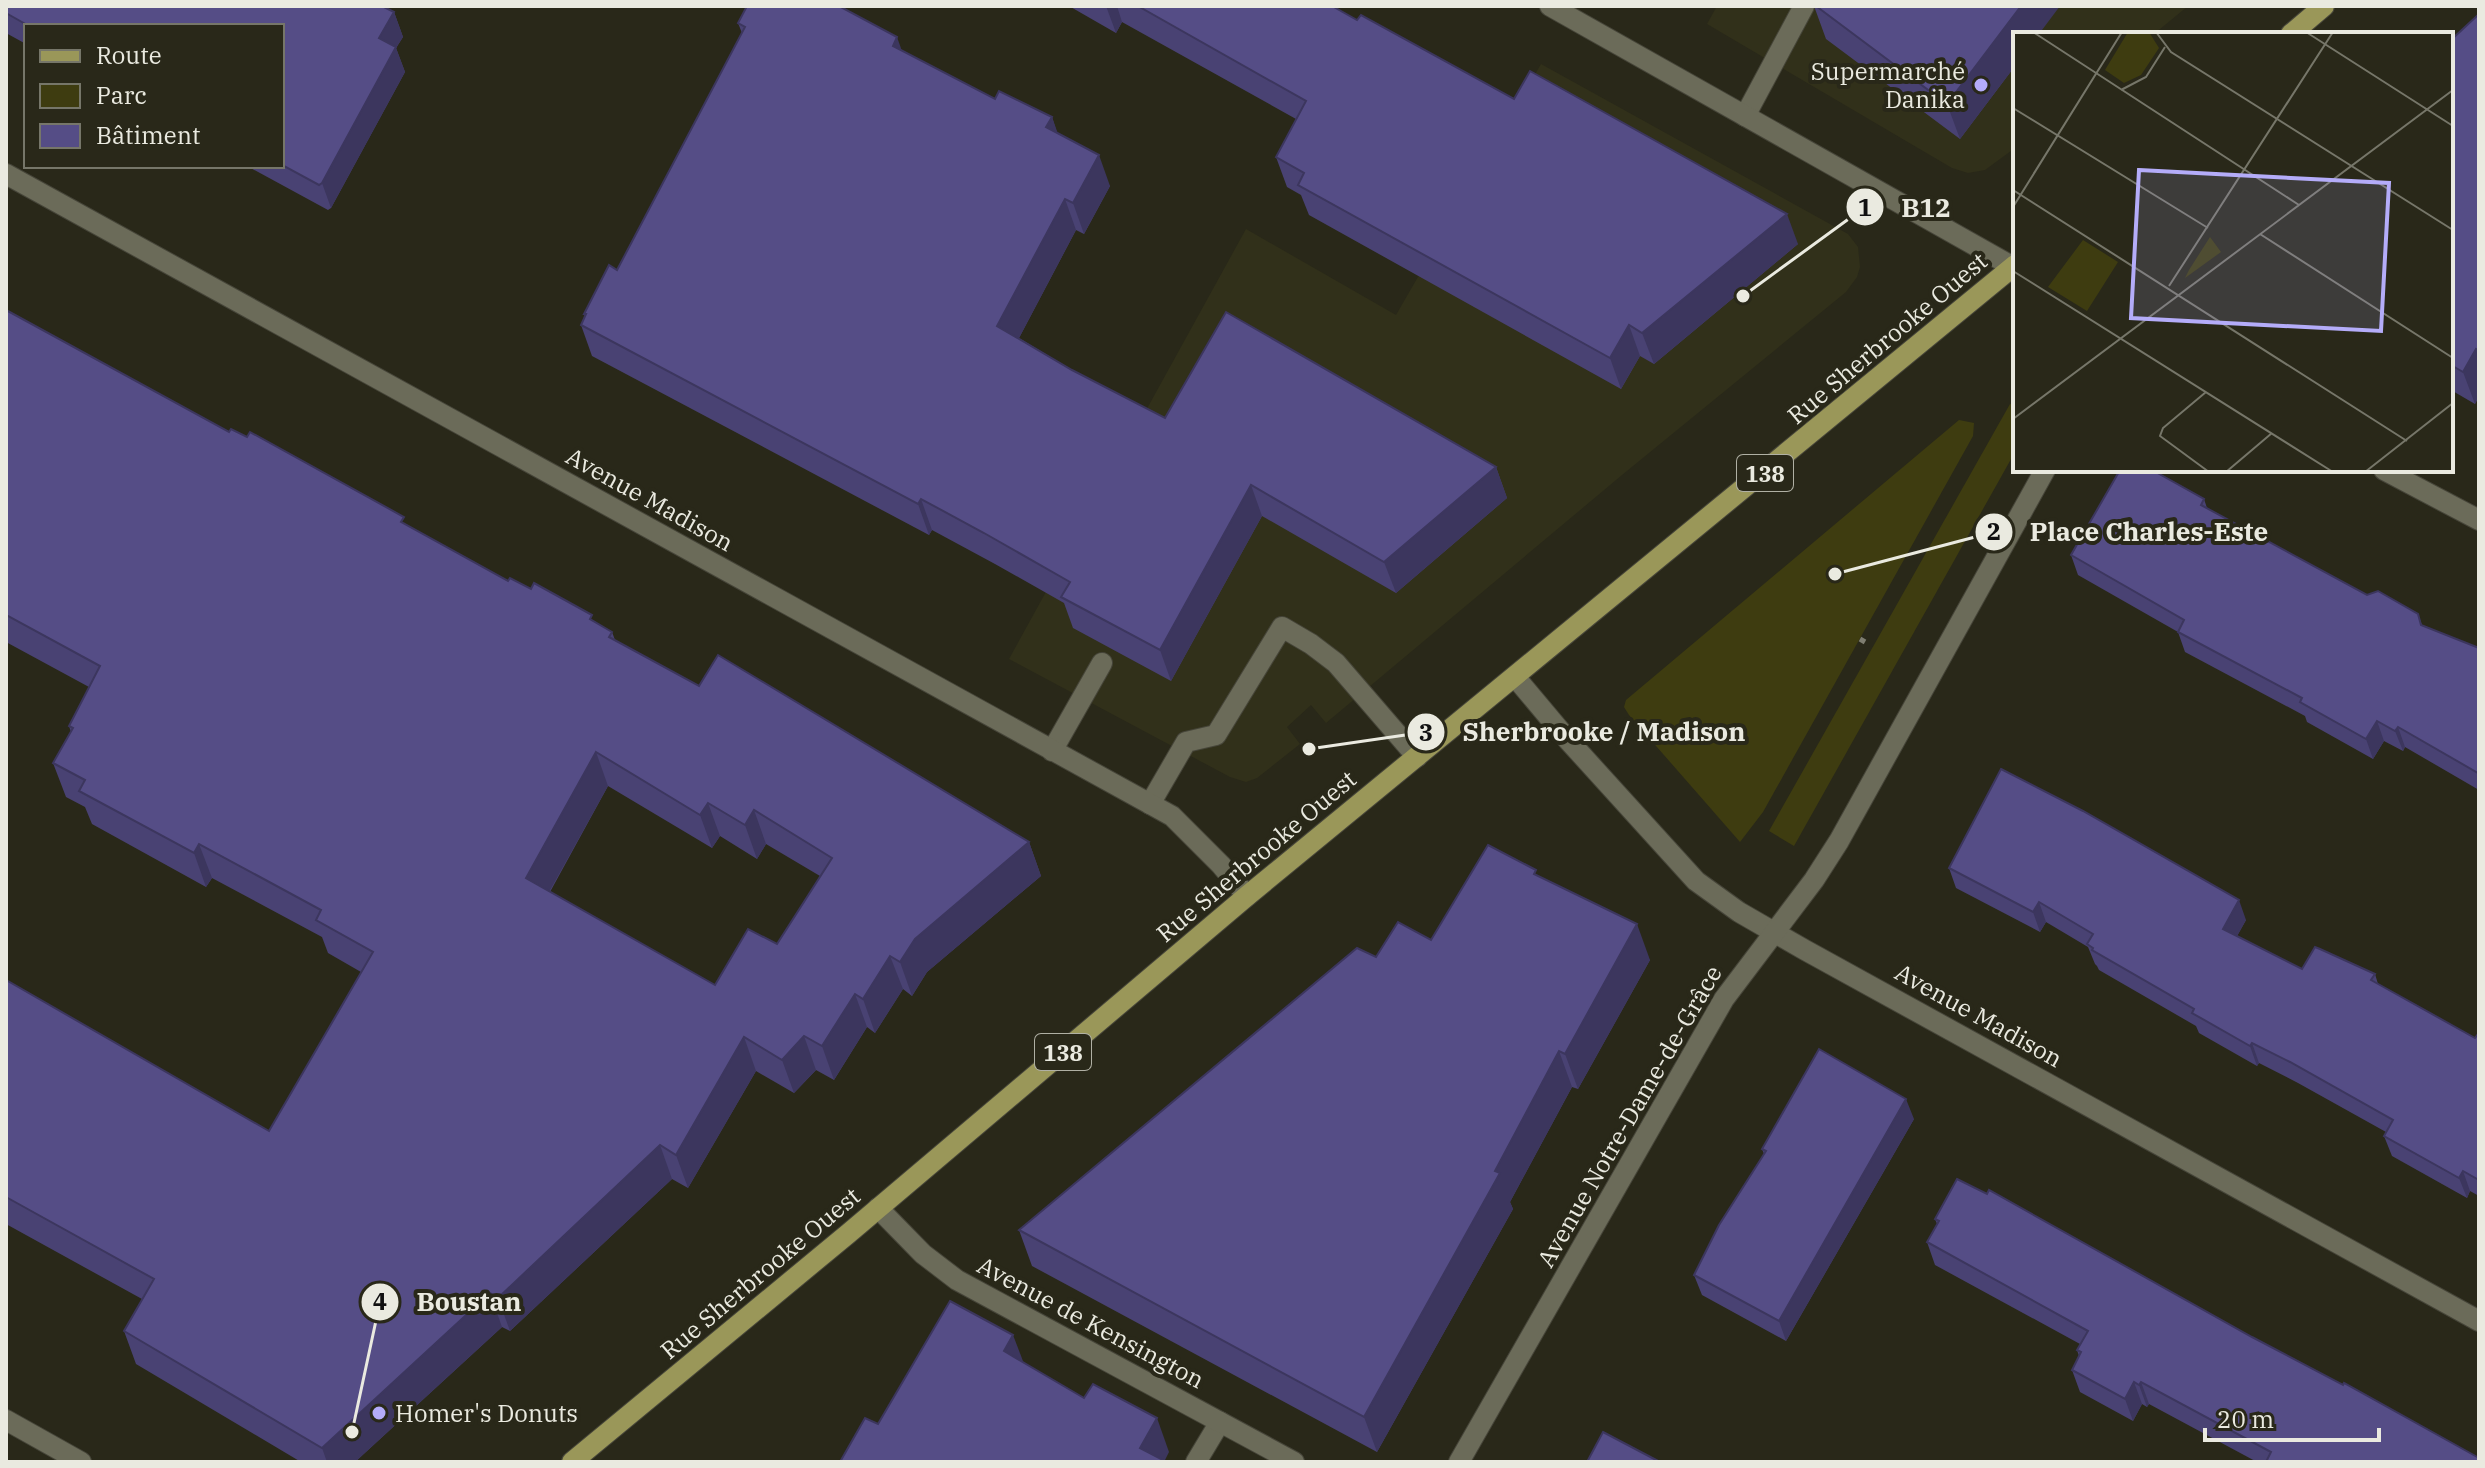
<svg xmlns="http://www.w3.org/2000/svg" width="2485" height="1468" font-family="'IBM Plex Serif',serif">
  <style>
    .built { fill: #31301a }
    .green { fill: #3e3c10 }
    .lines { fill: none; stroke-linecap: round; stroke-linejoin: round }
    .lane-casing { stroke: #464539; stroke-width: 22 }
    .street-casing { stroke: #464539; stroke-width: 22 }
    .primary-casing { stroke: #464539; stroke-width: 22 }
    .path { stroke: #7e7d70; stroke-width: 5; stroke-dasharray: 6 6; stroke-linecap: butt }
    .lane { stroke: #6b6b59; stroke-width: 20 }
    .street { stroke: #6b6b59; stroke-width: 20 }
    .primary { stroke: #9a9759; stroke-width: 20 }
    .wall { fill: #494273; fill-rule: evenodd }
    .shaded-wall { fill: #3c365e }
    .building { fill: #554d86; stroke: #3c365e; stroke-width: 2; fill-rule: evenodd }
    .poi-dot { fill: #b4acf9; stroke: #292819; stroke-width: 3 }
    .labels { text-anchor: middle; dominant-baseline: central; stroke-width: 8; stroke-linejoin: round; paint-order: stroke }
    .shield { fill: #292819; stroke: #b0b0a4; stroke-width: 2 }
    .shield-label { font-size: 22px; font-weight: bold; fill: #eaeae0 }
    .poi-label { font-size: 24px; fill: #eaeae0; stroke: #292819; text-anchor: end }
    .street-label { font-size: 24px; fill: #eaeae0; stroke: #292819 }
    .inset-road { fill: none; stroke: #767669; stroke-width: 2 }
    .view { fill: #b4acf9; fill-opacity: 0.15; stroke: #b4acf9; stroke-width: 4 }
    .inset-edge { fill: none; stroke: #eaeae0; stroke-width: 4 }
    .leader { fill: none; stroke: #eaeae0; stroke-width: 3 }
    .callout-dot { fill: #eaeae0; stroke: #292819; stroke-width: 3 }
    .mark-label { font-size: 24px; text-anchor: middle; font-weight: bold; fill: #111 }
    .callout-label { font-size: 26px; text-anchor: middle; font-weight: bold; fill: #eaeae0; stroke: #292819; stroke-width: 8; stroke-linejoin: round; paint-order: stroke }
  </style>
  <rect width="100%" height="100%" fill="#292819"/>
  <g class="built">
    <polygon points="1717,6 2188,6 2154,34 2015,34 2015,148 1985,170 1968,173 1952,168 1707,24"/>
    <polygon points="1541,64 1848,234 1858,247 1860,267 1857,277 1846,292 1622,475 1326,723 1311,705 1287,727 1300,744 1257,778 1246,782 1230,777 1009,659 1246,229 1396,315"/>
  </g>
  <g class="green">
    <polygon points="2010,404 2015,406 2015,452 1794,846 1769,831"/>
    <polygon points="1959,420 1974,423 1973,436 1763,812 1740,842 1629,715 1624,707 1626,700"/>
  </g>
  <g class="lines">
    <defs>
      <g id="lane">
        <polyline points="1745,116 1804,6"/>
        <polyline points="1052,751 1102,663"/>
        <polyline points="1150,804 1186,742 1216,735 1282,627 1311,644 1336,663 1417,757"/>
        <polyline points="1196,1462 1220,1422"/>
      </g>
      <g id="street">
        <polyline points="1550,6 2015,268"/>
        <polyline points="6,174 1172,816 1221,865 1247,896"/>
        <polyline points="2384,470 2479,520"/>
        <polyline points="1516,678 1568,740 1696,881 1739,912 1805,950 2479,1321"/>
        <polyline points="878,1208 923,1254 957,1280 1294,1462"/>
        <polyline points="6,1420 81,1462"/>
        <polyline points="1459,1462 1724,999 1814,880 1839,841 2045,470"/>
      </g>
      <g id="primary">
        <polyline points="2291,34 2324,6"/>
        <polyline points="572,1462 849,1233 1247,896 2015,265"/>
      </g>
    </defs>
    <use href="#lane" class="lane-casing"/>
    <use href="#street" class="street-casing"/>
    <use href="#primary" class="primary-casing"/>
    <polyline class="path" points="1860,639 1865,642"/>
    <use href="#lane" class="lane"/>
    <use href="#street" class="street"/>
    <use href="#primary" class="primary"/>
  </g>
  <g class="wall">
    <polygon points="6,6 382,6 394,12 403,37 396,48 405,72 331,208 328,210 247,166 282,166 282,26 26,26 26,44 6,33"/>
    <polygon points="1069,6 1332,6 1357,20 1798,244 1654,364 1640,356 1621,389 1309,215 1301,195 1287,187 1276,157 1296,119 1122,22 1116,33"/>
    <polygon points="1814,6 2060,6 2015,34 2015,66 1960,139 1826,39"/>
    <polygon points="2479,14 2479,396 2475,404 2451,390 2451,40"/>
    <polygon points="738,23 902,51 995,99 1052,117 1057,133 1110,186 1084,234 1076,230 1019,338 1072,370 1165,418 1496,467 1507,498 1396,593 1262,516 1171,681 1073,628 1064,603 995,564 932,530 929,535 592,356 581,325 585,317 584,314 617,270 742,33"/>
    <path d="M6,310L229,432L406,525L508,581L594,621L612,632L615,640L699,686L1029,842L1041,876L927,972L912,996L903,989L875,1033L867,1027L834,1080L816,1070L794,1093L756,1071L688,1188L672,1179L510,1331L502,1327L355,1462H301L136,1364L124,1331L142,1299L6,1224V980L269,1131L361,972L328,953L322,937L212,878L206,887L92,824L85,807L66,797L53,763L71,732L69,726L89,687L6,642ZM608,786L712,848L720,836L757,859L766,844L820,876L777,944L715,985L550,892Z"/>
    <polygon points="2204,499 2207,508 2367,595 2418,614 2422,625 2479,648 2479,790 2405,747 2403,751 2384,741 2373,759 2307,722 2305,716 2185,652 2178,632 2078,575 2071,555"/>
    <polygon points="1949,868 2246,920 2237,936 2302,969 2375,974 2378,984 2475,1038 2479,1035 2479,1196 2470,1191 2467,1198 2392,1156 2384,1136 2386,1132 2298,1083 2259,1063 2257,1066 2199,1033 2196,1026 2099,970 2097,966 2095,964 2088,947 2046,922 2040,932 1956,888"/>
    <polygon points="1538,876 1650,960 1578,1089 1572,1087 1510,1202 1513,1209 1377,1452 1032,1266 1019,1230 1376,957 1431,940"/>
    <polygon points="1914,1119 1786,1341 1702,1295 1694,1275 1764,1154 1762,1149"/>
    <polygon points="1935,1219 2479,1462 2257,1462 2149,1404 2147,1407 2142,1404 2133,1421 2080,1392 2072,1370 2079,1356 2077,1350 2080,1344 1935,1265 1927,1242 1937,1224"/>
  </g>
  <g class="shaded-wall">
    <polygon points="1106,6 1117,6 1122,22 1116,33"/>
    <polygon points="2021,6 2060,6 2039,34 2015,34 2015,66 1960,139 1947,104"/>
    <polygon points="394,12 403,37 396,48 405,72 331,208 322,183 379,38"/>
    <polygon points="897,37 908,68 893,46"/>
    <polygon points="1052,117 1063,148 1046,127"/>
    <polygon points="1099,155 1110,186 1084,234 1073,203"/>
    <polygon points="1065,199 1076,230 1009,357 997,326"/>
    <polygon points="1787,214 1798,244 1654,364 1642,333"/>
    <polygon points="1629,325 1640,356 1621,389 1610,358"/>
    <polygon points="2476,349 2479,357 2479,396 2475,404 2463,372"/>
    <polygon points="1496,467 1507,498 1396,593 1384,562"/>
    <polygon points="1251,485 1262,516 1171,681 1160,650"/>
    <polygon points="921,499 932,530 929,535 918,504"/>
    <polygon points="2377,721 2384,741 2373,759 2366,739"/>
    <polygon points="2398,727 2405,747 2403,751 2395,731"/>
    <polygon points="596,752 608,786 538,912 526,878"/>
    <polygon points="708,803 720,836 712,848 700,815"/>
    <polygon points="754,810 766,844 757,859 745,825"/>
    <polygon points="1029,842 1041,876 927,972 912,996 900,962 915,939"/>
    <polygon points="199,844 212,878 206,887 194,853"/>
    <polygon points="2239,900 2246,920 2230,949 2223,929"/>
    <polygon points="2039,902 2046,922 2040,932 2033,912"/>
    <polygon points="1637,924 1650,960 1578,1089 1565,1054"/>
    <polygon points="890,956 903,989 875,1033 863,999"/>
    <polygon points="855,994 867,1027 834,1080 822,1046"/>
    <polygon points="804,1036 816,1070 794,1093 782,1060"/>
    <polygon points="744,1037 756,1071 688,1188 676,1155"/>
    <polygon points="2252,1043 2259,1063 2257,1066 2250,1046"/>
    <polygon points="1559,1051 1572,1087 1510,1202 1513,1209 1377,1452 1364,1417"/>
    <polygon points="1906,1099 1914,1119 1786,1341 1779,1321"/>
    <polygon points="660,1145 672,1179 510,1331 498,1298"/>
    <polygon points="2463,1171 2470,1191 2467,1198 2459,1178"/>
    <polygon points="490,1293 502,1327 355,1462 327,1462 322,1448"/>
    <polygon points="1013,1335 1026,1369 1004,1351"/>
    <polygon points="2134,1382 2142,1404 2133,1421 2125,1399"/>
    <polygon points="2141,1382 2149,1404 2147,1407 2139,1385"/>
    <polygon points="1157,1418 1169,1452 1164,1462 1140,1448"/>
  </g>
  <g class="building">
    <polygon points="6,6 382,6 394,12 379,38 396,47 322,183 319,185 282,165 282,26 29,26 6,13"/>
    <polygon points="747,6 839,6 897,37 893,46 995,99 999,91 1052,117 1046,127 1099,155 1073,203 1065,199 997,326 1072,370 1165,418 1226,312 1496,467 1384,562 1251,485 1160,650 1061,597 1070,582 984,533 921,499 918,504 581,325 586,314 584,314 609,265 617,270 745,27 738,23"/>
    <polygon points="1138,6 1332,6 1357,20 1361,15 1514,99 1530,71 1787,214 1642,333 1629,325 1610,358 1298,185 1304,173 1276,157 1306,101"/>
    <polygon points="1816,6 2021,6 1947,104"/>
    <polygon points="2479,14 2479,351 2476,349 2463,372 2451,365 2451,40"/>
    <path d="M6,310L229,432L231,429L247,437L250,432L404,517L401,522L508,581L510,578L531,589L534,583L592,615L590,619L612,632L609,637L699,686L718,655L1029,842L915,939L900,962L890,956L863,999L855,994L822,1046L804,1036L782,1060L744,1037L676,1155L660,1145L498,1298L490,1293L322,1448L124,1331L154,1279L6,1197V980L269,1131L373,952L316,920L321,910L199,844L194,853L79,791L85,780L53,763L73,728L69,726L100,666L6,615ZM596,752L700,815L708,803L745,825L754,810L832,858L777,944L748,929L715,985L526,878Z"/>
    <polygon points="2120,470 2152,470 2204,499 2201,505 2367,595 2378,591 2418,614 2421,625 2479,648 2478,773 2398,727 2395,731 2377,721 2366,739 2300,702 2302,698 2178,632 2184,620 2071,555"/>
    <polygon points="2001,769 2083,811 2239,900 2223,929 2302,969 2315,947 2320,949 2375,974 2371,980 2475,1038 2478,1034 2479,1035 2479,1180 2463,1171 2459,1178 2384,1136 2393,1120 2290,1062 2252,1043 2250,1046 2192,1013 2194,1009 2092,950 2093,948 2087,944 2093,934 2039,902 2033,912 1949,868"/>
    <polygon points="1488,845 1536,870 1534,874 1637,924 1565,1054 1559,1051 1495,1171 1500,1173 1364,1417 1019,1230 1357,948 1376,957 1398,922 1431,940"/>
    <polygon points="1819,1049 1906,1099 1779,1321 1694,1275 1719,1225 1766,1151 1762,1149"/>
    <polygon points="1957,1179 1987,1194 1989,1190 2252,1337 2343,1385 2344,1383 2479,1458 2479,1462 2266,1462 2271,1452 2141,1382 2139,1385 2134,1382 2125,1399 2072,1370 2081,1352 2077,1350 2088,1331 1927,1242 1939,1221 1935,1219"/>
    <polygon points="950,1301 1013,1335 1004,1351 1084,1398 1093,1384 1157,1418 1140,1448 1167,1462 840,1462 865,1418 878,1424"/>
    <polygon points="1603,1432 1660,1462 1587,1462"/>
  </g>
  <g class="poi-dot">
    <circle cx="1981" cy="85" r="8"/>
    <circle cx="379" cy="1413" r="8"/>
  </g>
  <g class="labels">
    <g class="shield">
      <rect x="1737" y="455" width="56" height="36" rx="6"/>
      <rect x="1035" y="1034" width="56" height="36" rx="6"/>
    </g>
    <g class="shield-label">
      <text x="1765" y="473">138</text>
      <text x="1063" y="1052">138</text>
    </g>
    <g class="poi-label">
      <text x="1965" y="71">Supermarché<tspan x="1965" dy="28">Danika</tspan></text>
      <text x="395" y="1413" text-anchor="start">Homer's Donuts</text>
    </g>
    <g class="street-label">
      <text transform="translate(1887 338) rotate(-40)">Rue Sherbrooke Ouest</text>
      <text transform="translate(650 499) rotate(29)">Avenue Madison</text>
      <text transform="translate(1256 856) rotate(-40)">Rue Sherbrooke Ouest</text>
      <text transform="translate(1979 1015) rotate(29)">Avenue Madison</text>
      <text transform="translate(1629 1116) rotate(-60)">Avenue Notre-Dame-de-Grâce</text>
      <text transform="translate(760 1273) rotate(-40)">Rue Sherbrooke Ouest</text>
      <text transform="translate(1091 1322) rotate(28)">Avenue de Kensington</text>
    </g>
  </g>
  <g transform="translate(2013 32)">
    <rect width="440" height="440" fill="#292819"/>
    <path d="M115,0H136L146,16L128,43L111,51L92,38ZM197,205L208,220L172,246L176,238ZM70,208L105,230L74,279L35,255Z" fill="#3e3c10"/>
    <path class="inset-road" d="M20,0L286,173M143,0L158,20L440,198M293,0L440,94M108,58L133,45L152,15M0,76L195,196M0,158L394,409M0,175L109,0M247,202L440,326M0,239L320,440M156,254L320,0M193,360L150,396L147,404L196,440M0,387L440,58M213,440L259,401M352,440L440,371"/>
    <path class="view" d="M126,138L376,151L368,299L118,286Z"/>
    <rect width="440" height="440" class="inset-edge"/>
  </g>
  <path class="leader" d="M1743 296L1865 207M1835 574L1994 532M1309 749L1426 732M352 1432L380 1302"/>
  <g class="callout-dot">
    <circle cx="1743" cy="296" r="8"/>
    <circle cx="1835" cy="574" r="8"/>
    <circle cx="1309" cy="749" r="8"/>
    <circle cx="352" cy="1432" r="8"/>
    <circle cx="1865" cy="207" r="20"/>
    <circle cx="1994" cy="532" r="20"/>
    <circle cx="1426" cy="732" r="20"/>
    <circle cx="380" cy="1302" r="20"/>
  </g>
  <g class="mark-label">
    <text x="1865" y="216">1</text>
    <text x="1994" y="540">2</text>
    <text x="1426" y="741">3</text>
    <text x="380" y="1310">4</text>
  </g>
  <g class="callout-label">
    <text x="1926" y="217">B12</text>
    <text x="2149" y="541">Place Charles-Este</text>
    <text x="1604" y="741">Sherbrooke / Madison</text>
    <text x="469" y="1311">Boustan</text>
  </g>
  <rect width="2485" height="1468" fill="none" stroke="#eaeae0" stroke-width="16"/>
  <rect x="24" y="24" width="260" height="144" fill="#292819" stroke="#767669" stroke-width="2"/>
  <rect x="40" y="50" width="40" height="12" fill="#9a9759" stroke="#767669" stroke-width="2"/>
  <text x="96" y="64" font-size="24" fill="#eaeae0">Route</text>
  <rect x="40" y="84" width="40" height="24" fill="#3e3c10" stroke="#767669" stroke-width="2"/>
  <text x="96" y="104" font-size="24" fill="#eaeae0">Parc</text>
  <rect x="40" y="124" width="40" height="24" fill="#554d86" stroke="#767669" stroke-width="2"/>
  <text x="96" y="144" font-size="24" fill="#eaeae0">Bâtiment</text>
  <path d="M2205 1428v12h174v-12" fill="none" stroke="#eaeae0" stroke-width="4"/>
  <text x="2217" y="1428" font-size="24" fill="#eaeae0" stroke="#292819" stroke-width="6" paint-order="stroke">20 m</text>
</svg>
